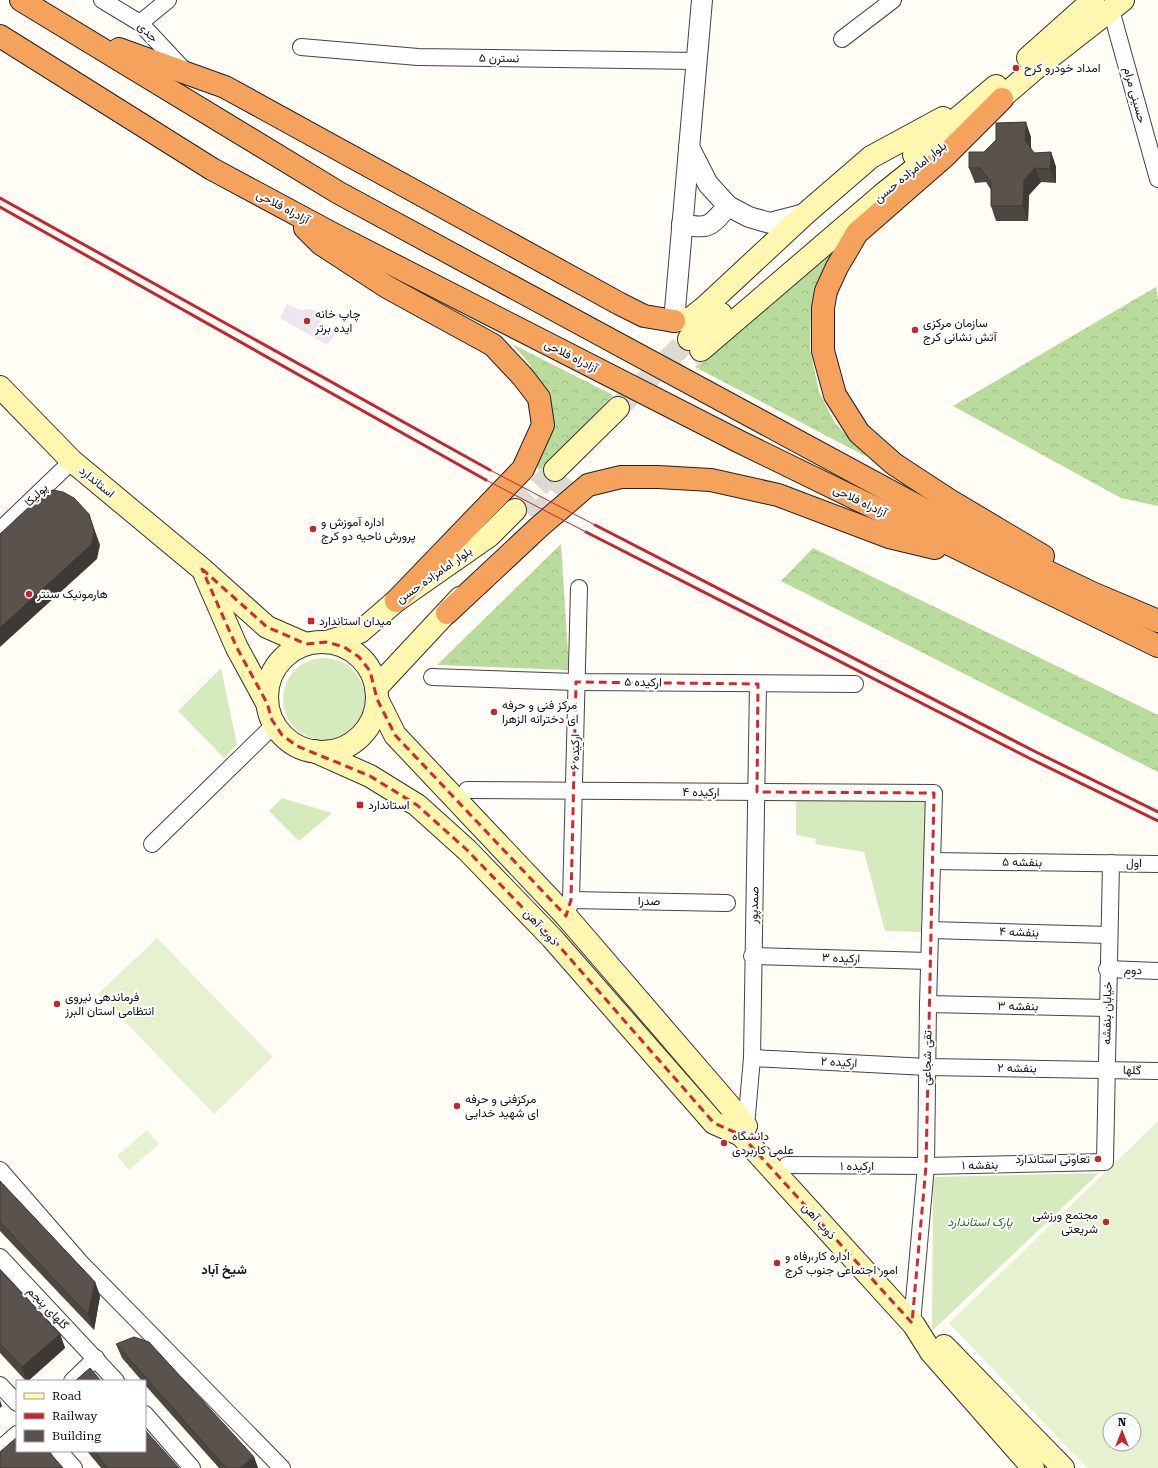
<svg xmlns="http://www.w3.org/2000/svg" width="1158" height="1468" font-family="'Roboto Serif',Vazirmatn,serif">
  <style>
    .industrial { fill: #eee6ef }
    .grass { fill: #d5ebbd }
    .forest { fill: url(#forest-crowns) }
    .pitch { fill: #e6f2cf; fill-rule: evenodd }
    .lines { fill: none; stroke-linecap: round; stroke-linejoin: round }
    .secondary-tunnel { stroke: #dbdad3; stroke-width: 22; stroke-dasharray: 22 11; stroke-linecap: butt }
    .minor-casing { stroke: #444; stroke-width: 18 }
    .tertiary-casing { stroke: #444; stroke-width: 22 }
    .secondary-casing { stroke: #333; stroke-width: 24 }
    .motorway-casing { stroke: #222; stroke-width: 24 }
    .minor { stroke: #fff; stroke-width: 16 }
    .tertiary { stroke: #fff; stroke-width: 20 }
    .secondary { stroke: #fff6b0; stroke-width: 22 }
    .motorway { stroke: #f5a25d; stroke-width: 22 }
    .tram { stroke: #c4262e; stroke-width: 1 }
    .rail { stroke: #c4262e; stroke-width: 3 }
    .wall { fill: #4d4742 }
    .shaded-wall { fill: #3f3936 }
    .building { fill: #5a524d; stroke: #3f3936 }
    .marked { fill: none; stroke: #d62828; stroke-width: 3; stroke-dasharray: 8 5; stroke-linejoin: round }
    .poi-dot { fill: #c4262e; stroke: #fff; stroke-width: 1.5 }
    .labels { text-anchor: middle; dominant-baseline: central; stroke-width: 4; stroke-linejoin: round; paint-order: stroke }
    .street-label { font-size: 12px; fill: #111; stroke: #fff }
    .poi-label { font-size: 12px; fill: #111; stroke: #fff; text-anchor: start }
    .park-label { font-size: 12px; font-style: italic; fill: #2f6b1f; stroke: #fff }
    .neighbourhood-label { font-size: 13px; font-weight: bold; fill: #111; stroke: #fff }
  </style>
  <defs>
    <pattern id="forest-crowns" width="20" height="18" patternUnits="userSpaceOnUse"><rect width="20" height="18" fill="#b9dc9c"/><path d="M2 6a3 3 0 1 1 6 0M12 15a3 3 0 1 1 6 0" fill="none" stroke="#9ebc85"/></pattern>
  </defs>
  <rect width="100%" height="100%" fill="#fffdf5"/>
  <polygon class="industrial" points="287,304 300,310 310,309 317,312 321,322 338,331 327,345 280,318"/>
  <g class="grass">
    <circle cx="324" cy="699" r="41"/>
    <polygon points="221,668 237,745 224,758 178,711"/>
    <polygon points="282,798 332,813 299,841 269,811"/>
    <polygon points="796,801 927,801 921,932 885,931 864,852 815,844 816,839 796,835"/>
    <polygon points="1099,1173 932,1331 933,1177"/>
  </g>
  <g class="forest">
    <polygon points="844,235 820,276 811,315 810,349 819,392 835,423 867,457 695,367"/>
    <polygon points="1156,287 1158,298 1158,506 1121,498 953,406"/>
    <polygon points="512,344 613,395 540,470 535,464 536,379 529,363"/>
    <polygon points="561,544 569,670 437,665"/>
    <polygon points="813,548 1158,715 1158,772 781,581"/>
  </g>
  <g class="pitch">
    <polygon points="157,938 273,1057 214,1114 98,994"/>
    <path d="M1158,1121V1468H1087L949,1323ZM1110,1420H1134V1444H1110Z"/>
    <polygon points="147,1130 159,1144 129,1170 117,1156"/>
  </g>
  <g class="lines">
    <g class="secondary-tunnel">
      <polyline points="667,380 701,350"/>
      <polyline points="618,408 689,339"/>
      <polyline points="515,510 555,470"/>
      <polyline points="534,519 568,478"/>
    </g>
    <defs>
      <g id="minor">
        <polyline points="102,0 140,23 185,71"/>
        <polyline points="1111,10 1158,179"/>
        <polyline points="140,23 168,0"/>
        <polyline points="842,39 893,0"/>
        <polyline points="301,47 418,57 696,61"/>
        <polyline points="0,530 72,461"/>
        <polyline points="432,677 576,682 855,684"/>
        <polyline points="467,790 934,793 928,1004 926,1166 912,1323"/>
        <polyline points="152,844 275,724"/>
        <polyline points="932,861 1158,864"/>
        <polyline points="571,900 727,903"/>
        <polyline points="566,916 571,900 579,588"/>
        <polyline points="930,930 1109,935"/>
        <polyline points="752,956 929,961"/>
        <polyline points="1107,969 1158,971"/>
        <polyline points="928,1004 1107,1008"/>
        <polyline points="752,1058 927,1067 1158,1071"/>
        <polyline points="746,1126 752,1058 758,684"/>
        <polyline points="787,1165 926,1166 1105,1162 1111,863"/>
        <polyline points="0,1170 80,1262 282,1468"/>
        <polyline points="0,1257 116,1381"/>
        <polyline points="72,1381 96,1358"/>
        <polyline points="0,1385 17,1403"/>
        <polyline points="145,1414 192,1468"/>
        <polyline points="0,1449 17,1434"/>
        <polyline points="59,1451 74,1468"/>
      </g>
      <g id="tertiary">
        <polyline points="689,147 708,184 728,206 749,217 770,223 805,214"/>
        <path d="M682,224C710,230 710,226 728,206"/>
        <polyline points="674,321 702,0"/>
      </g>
      <g id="secondary">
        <polyline points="1028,58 1093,0"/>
        <polyline points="987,110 1036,68 1123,0"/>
        <polyline points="914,155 996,86"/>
        <polyline points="674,321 691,318 706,306 805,214 871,157 943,118"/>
        <polyline points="689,339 721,314"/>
        <polyline points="701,350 883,194 937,151"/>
        <polyline points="0,387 72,461 202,569 267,627 306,644"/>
        <polyline points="555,470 618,408"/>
        <polyline points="205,575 237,648 267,703"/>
        <polyline points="326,642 360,632 396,601 489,536 515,510"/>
        <circle cx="322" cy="697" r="55"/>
        <polyline points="376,688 460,598"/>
        <polyline points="377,699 395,735 566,916 728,1104 746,1126 741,1135"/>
        <polyline points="314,751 370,776 417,805 467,850 552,938 714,1123 741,1135 914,1325 931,1352 1033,1468"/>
        <polyline points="944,1346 1063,1468"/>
      </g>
      <g id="motorway">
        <polyline points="21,0 339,193 971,535 1092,593 1158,621"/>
        <polyline points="0,36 212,169 333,234 740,442 1158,646"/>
        <polyline points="119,49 225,87 620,304 644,316 674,321"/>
        <polyline points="1002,99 944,157 857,233 837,267 826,291 823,308 823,351 835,395 859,433 894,464 949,500 1043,556"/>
        <polyline points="305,228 321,244 387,287 493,345 523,377 539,398 543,425 523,469 396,601"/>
        <polyline points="447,613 539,527 588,485 621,477 658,477 711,480 778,495 889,537 935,548"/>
      </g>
    </defs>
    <use href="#minor" class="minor-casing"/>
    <use href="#tertiary" class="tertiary-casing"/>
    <use href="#secondary" class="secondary-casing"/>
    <use href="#motorway" class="motorway-casing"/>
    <use href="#minor" class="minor"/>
    <use href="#tertiary" class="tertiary"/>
    <use href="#secondary" class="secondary"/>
    <use href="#motorway" class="motorway"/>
    <g class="tram">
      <polyline points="490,470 595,525"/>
      <polyline points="486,480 586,532"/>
    </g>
    <g class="rail">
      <polyline points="0,198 490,470"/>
      <polyline points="0,207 486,480"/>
      <polyline points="595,525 1034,751 1158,812"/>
      <polyline points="586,532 1031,759 1158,821"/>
    </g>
  </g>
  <g class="wall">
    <polygon points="1031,137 1031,148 1034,153 1051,152 1056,167 1056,183 1041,182 1029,195 1028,221 996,221 991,206 991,190 986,182 975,183 969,168"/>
    <polygon points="0,1181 95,1282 100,1296 94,1330 0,1231"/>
    <polygon points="0,1270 60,1334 65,1348 28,1381 26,1381 0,1353"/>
    <polygon points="116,1344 254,1457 258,1468 219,1468 145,1385 145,1381 142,1381 122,1358"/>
    <polygon points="87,1451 145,1451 179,1468 101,1468"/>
  </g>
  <g class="shaded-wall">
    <polygon points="1026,122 1031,137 1030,154 1025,140"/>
    <polygon points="1051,152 1056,167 1056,183 1050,169"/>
    <polygon points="1035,168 1041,182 1029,195 1028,221 1023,206 1024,180"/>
    <polygon points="89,514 100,545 97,559 0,647 0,628"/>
    <polygon points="95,1282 100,1296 94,1330 88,1315"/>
    <polygon points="60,1334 65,1348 28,1381 27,1381 22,1367"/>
    <polygon points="0,1400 2,1406 0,1408"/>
    <polygon points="254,1457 258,1468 240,1468"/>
  </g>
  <g class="building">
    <polygon points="1026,122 1025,140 1034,153 1051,152 1050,169 1035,168 1024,180 1023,206 991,206 991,182 980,168 969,168 969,152 984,152 996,140 996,123"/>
    <polygon points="53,490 63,492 74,498 89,514 94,531 92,544 0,628 0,534 44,493"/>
    <polygon points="0,1181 95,1282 88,1315 0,1222"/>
    <polygon points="0,1270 60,1334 22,1367 0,1344"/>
    <polygon points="134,1337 149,1342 254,1457 240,1468 226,1468 116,1344"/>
    <polygon points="90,1368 101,1381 75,1381"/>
    <polygon points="145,1430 179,1468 108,1468 94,1451 145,1451"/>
    <polygon points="17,1437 17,1451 48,1451 63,1468 0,1468 0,1452"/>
  </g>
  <path class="marked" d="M202,569L267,627L306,644L326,642L344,647L359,657L370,671L377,699L395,735L566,916L571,900L576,682L758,684L757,792L934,793L926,1166L912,1323L741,1135L714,1123L552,938L467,850L417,805L370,776L297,746L282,735L272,720L267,703L237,648Z"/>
  <g class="poi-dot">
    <circle cx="1016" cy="68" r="4"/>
    <circle cx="307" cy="321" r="4"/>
    <circle cx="915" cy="330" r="4"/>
    <circle cx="313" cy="529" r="4"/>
    <circle cx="29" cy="594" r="4"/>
    <rect x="307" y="617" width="8" height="8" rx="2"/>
    <circle cx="494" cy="712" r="4"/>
    <rect x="356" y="801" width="8" height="8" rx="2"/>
    <circle cx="57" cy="1004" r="4"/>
    <circle cx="457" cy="1106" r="4"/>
    <circle cx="724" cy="1143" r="4"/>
    <circle cx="1098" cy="1159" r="4"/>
    <circle cx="1106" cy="1222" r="4"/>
    <circle cx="777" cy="1263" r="4"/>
  </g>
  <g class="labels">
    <g class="street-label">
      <text transform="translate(148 32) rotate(45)">جدی</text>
      <text transform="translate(499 58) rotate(1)">نسترن ۵</text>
      <text transform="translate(1135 95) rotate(75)">حسینی مرام</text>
      <text transform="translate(910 172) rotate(-39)">بلوار امامزاده حسن</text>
      <text transform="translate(283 207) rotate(28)">آزادراه فلاحی</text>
      <text transform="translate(571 356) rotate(27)">آزادراه فلاحی</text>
      <text transform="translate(97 482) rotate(40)">استاندارد</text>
      <text transform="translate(36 495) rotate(-44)">پولیکا</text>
      <text transform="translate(860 501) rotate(26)">آزادراه فلاحی</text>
      <text transform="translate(434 575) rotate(-35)">بلوار امامزاده حسن</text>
      <text transform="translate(643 682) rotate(1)">ارکیده ۵</text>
      <text transform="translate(575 752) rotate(-89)">ارکیده ۶</text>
      <text x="701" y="792">ارکیده ۴</text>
      <text transform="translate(1022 862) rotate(1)">بنفشه ۵</text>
      <text transform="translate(1134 863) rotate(1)">اول</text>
      <text transform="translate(649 901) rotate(1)">صدرا</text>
      <text transform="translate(754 905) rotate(-88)">صمدپور</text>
      <text transform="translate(541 927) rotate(47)">ذوب آهن</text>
      <text transform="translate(1019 932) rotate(2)">بنفشه ۴</text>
      <text transform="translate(841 958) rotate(2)">ارکیده ۳</text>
      <text transform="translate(1133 970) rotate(2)">دوم</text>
      <text transform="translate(1018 1006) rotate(1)">بنفشه ۳</text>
      <text transform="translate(1107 1013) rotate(-89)">خیابان بنفشه</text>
      <text transform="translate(927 1058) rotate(-89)">تقی شجاعی</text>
      <text transform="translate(839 1062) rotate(3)">ارکیده ۲</text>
      <text transform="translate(1017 1068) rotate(1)">بنفشه ۲</text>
      <text transform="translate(1132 1070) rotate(2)">گلها</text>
      <text transform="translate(980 1165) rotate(-1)">بنفشه ۱</text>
      <text x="857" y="1166">ارکیده ۱</text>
      <text transform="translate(819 1221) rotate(48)">ذوب آهن</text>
      <text transform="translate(48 1308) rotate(46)">گلهای پنجم</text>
    </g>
    <g class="poi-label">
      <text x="1024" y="68">امداد خودرو کرح</text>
      <text x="315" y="314">چاپ خانه<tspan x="315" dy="14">ایده برتر</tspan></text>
      <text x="923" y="323">سازمان مرکزی<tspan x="923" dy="14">آتش نشانی کرج</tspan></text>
      <text x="321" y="522">اداره آموزش و<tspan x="321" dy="14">پرورش ناحیه دو کرج</tspan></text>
      <text x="37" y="594">هارمونیک سنتر</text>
      <text x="319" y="621">میدان استاندارد</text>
      <text x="502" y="705">مرکز فنی و حرفه<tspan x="502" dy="14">ای دخترانه الزهرا</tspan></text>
      <text x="368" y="805">استاندارد</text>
      <text x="65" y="997">فرماندهی نیروی<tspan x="65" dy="14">انتظامی استان البرز</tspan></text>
      <text x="465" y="1099">مرکزفنی و حرفه<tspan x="465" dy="14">ای شهید خدایی</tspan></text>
      <text x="732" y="1136">دانشگاه<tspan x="732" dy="14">علمی کاربردی</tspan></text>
      <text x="1090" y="1159" text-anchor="end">تعاونی استاندارد</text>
      <text x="1098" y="1215" text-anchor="end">مجتمع ورزشی<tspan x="1098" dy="14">شریعتی</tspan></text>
      <text x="785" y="1256">اداره کار،رفاه و<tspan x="785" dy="14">امور اجتماعی جنوب کرج</tspan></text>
    </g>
    <g class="park-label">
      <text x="980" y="1222">پارک استاندارد</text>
    </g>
    <g class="neighbourhood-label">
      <text x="224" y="1269">شیخ آباد</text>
    </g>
  </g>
  <rect x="16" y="1380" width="130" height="72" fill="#ffffff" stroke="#a0a0a0"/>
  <rect x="24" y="1393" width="20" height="6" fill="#fff6b0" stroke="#a0a0a0"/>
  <text x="52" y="1400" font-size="12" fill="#111111">Road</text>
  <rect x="24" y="1413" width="20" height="6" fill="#c4262e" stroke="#a0a0a0"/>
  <text x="52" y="1420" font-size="12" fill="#111111">Railway</text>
  <rect x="24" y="1430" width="20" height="12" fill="#5a524d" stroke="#a0a0a0"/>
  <text x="52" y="1440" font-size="12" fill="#111111">Building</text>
  <g transform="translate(1122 1432)"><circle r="19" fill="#ffffff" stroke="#a0a0a0"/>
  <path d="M0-3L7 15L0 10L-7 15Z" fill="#c4262e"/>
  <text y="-6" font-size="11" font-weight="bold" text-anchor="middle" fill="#111111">N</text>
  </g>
</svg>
